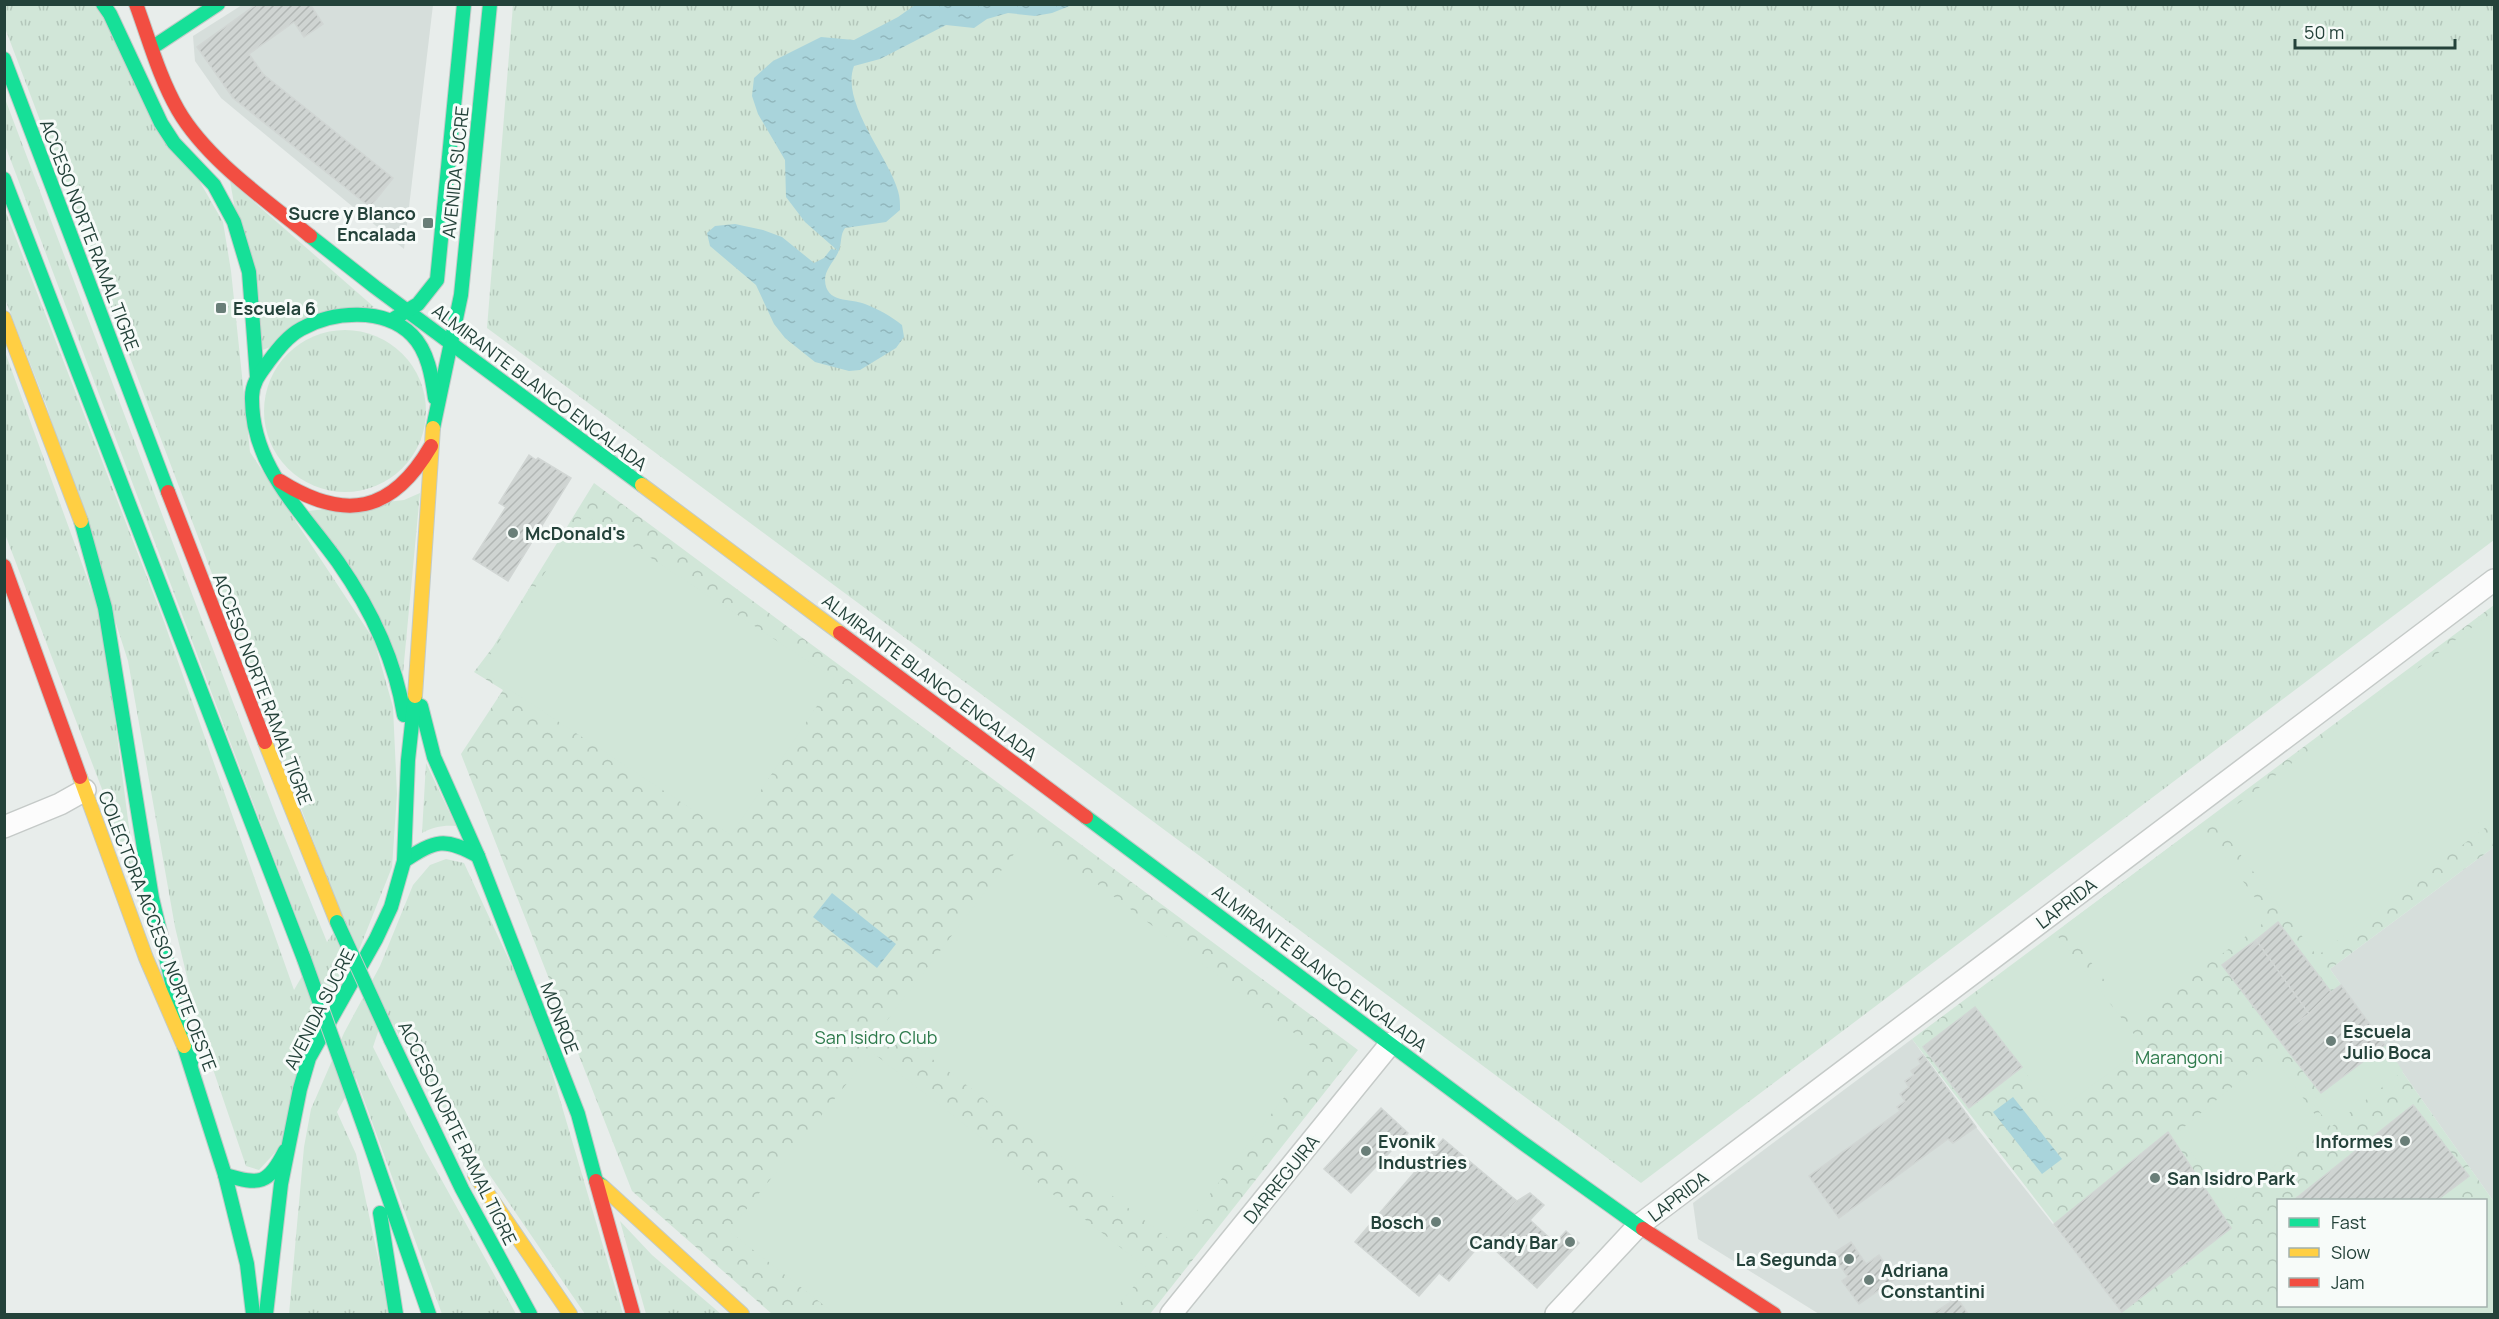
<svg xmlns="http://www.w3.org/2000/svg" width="2499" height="1319" font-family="Manrope,sans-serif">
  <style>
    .built { fill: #d6dedb }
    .grass { fill: url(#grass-tufts) }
    .forest { fill: url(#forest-crowns); fill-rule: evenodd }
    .garden { fill: #d1e6d8 }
    .water { fill: url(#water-ripples) }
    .building { fill: url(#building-hatch); stroke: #d1d6d4; stroke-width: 1.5 }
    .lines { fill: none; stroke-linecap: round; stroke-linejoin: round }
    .street-casing { stroke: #c5cac8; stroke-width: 24 }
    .fast-casing { stroke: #c3cbc8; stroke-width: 16 }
    .slow-casing { stroke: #c3cbc8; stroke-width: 16 }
    .jam-casing { stroke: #c3cbc8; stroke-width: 16 }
    .street { stroke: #fcfcfc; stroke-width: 21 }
    .fast { stroke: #16e098; stroke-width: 14 }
    .slow { stroke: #ffcf43; stroke-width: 14 }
    .jam { stroke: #f24e42; stroke-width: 14 }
    .fast-bridge-casing { stroke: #c3ccc9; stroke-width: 16; stroke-linecap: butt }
    .fast-bridge { stroke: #16e098; stroke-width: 14 }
    .poi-dot { fill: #697e78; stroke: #f7fbf9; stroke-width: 2 }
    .labels { text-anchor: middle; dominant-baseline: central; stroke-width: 6; stroke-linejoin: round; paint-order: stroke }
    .street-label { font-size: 18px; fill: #24423a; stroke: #f7fbf9 }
    .poi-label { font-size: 18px; font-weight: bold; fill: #24423a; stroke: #f7fbf9; text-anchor: start }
    .park-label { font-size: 18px; fill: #2d7a4b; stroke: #f7fbf9 }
  </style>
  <defs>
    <pattern id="grass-tufts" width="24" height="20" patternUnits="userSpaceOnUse" patternTransform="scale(1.5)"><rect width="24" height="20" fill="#d1e6d8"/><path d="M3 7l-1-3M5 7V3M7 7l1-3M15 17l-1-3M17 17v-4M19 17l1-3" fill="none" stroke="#b3c6ba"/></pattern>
    <pattern id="forest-crowns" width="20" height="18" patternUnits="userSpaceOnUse" patternTransform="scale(1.5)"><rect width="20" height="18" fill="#d1e6d8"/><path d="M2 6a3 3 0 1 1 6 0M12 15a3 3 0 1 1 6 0" fill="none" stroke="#b3c6ba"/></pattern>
    <pattern id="water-ripples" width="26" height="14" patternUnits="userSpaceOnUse" patternTransform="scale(1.5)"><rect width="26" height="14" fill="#a9d4db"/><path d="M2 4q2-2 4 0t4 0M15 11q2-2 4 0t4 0" fill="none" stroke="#91b7bd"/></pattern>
    <pattern id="building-hatch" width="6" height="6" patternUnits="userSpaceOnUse" patternTransform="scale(1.5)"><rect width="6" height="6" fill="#cfd4d2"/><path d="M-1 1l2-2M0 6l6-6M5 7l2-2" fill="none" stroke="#b2b7b5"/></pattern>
  </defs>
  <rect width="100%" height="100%" fill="#e8edeb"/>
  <g class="built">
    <polygon points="242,5 433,5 404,249 221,98 195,61 193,36"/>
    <polygon points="2494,847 2494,1202 2330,969"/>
    <polygon points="1912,1039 1976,1127 2124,1314 1819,1314 1698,1239 1693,1203"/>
  </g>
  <g class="grass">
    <polygon points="5,5 98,5 223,222 231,271 250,452 374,640 393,707 397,794 392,867 281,1146 259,1170 246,1166 200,1031 175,927 128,661 47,407 5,299 5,210 162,616 294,990 312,959 5,145 4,96 276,816 327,942 343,919 5,28"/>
    <polygon points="513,5 2494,5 2494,540 1641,1183 487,328"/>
    <polygon points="230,181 374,307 260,351"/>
    <circle cx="345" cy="411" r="81"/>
    <polygon points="4,349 102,619 138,897 108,805 5,534"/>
    <polygon points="420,493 403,673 308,511 404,500"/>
    <path d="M426,763L456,826C443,825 433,827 422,833Z"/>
    <polygon points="446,859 464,863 536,1018 623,1314 585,1314 433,1092 385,1011 373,1047 425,1150 516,1314 442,1314 356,1078 337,1112 356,1154 390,1314 289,1314 304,1147 311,1109 344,1033 380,966 413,885 430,865"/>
    <polygon points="620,1221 652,1255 721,1314 646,1314"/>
  </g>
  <g class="forest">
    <polygon points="594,483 1358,1050 1150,1314 772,1314 632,1191 461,754 503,690 474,672 493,647"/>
    <path d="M2494,605V847L2330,969L2494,1202V1314H2124L1912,1039ZM2278,1200H2486V1306H2278Z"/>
  </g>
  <g class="garden">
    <polygon points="584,514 835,679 731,835 480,670"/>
    <polygon points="2494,611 2494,821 2317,956 2215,821"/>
    <polygon points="2201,824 2270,918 2134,1020 2064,926"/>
    <polygon points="1030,833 1319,1052 1173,1242 885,1023"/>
    <polygon points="2056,934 2144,1047 2055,1113 1971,999"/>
    <polygon points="2385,1045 2403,1071 2331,1127 2311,1101"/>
    <polygon points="872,1052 1148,1269 1111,1314 835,1314 729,1231"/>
    <polygon points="2272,1054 2323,1126 2227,1205 2178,1132"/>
    <polygon points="2486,1202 2494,1214 2494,1314 2413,1314 2406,1306 2486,1306"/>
    <polygon points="2318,1306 2390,1306 2397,1314 2306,1314"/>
  </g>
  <g class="water">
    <path d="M962,5H1072L1052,13L1035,16L1008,13L987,19L974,28L946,25L880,59L854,66C840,102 889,157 898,191C900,197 900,204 900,210L886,222L845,228C840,235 842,242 839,250C836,260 825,268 825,280C826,304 850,298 865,304C878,309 891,316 902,325L904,337L896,348L860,370L849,371L815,362L785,338L774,324L756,285L710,246L707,233L715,226L735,224L763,230L782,237L814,263L824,258L831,249L837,250L805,222L786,197L785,160L758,114L752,96L754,78L773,61L821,37L854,40L898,17L915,5Z"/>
    <polygon points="832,893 896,944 877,968 813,917"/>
    <polygon points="2013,1097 2062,1159 2042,1174 1993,1112"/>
  </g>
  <g class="building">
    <polygon points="257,4 310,4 323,24 304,37 294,22 249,54 263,74 393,178 370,207 233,98 197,47"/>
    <polygon points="529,455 536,460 538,458 571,478 508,581 473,559 506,507 499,503"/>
    <polygon points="2278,922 2331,992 2309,1014 2256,940"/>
    <polygon points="2256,940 2309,1014 2277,1037 2222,965"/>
    <polygon points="2341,985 2385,1045 2321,1093 2277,1037 2309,1014 2331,992"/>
    <polygon points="1975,1007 2022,1067 1969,1108 1923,1047"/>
    <polygon points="1923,1055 1976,1127 1953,1143 1948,1139 1839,1218 1809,1176 1900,1111 1897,1107 1905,1101 1900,1094 1909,1087 1905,1081 1914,1075 1911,1071 1921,1064 1918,1059"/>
    <polygon points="2413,1105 2469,1176 2437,1200 2294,1200"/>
    <polygon points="1381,1108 1408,1133 1351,1193 1324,1169"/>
    <polygon points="2168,1132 2231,1228 2122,1312 2054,1224"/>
    <polygon points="1443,1139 1517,1201 1449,1281 1439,1273 1419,1296 1355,1242"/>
    <polygon points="1530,1193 1544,1205 1530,1220 1555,1243 1566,1231 1579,1243 1537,1288 1485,1241 1517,1201"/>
    <polygon points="1851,1242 1866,1264 1848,1277 1832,1254"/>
    <polygon points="1879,1255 1895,1279 1859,1304 1842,1281"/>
    <polygon points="1957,1298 1968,1314 1932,1314"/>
  </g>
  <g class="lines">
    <defs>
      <g id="street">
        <polyline points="4,827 60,804 85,790"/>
        <polyline points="1171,1314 1391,1043"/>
        <polyline points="1556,1314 1638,1226 2494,580"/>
      </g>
      <g id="fast">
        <polyline points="103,4 110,14 161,123 174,143 214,185 234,222 249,272 257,377"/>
        <polyline points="153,47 218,4"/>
        <polyline points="4,59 168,492"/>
        <polyline points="4,179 304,959"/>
        <polyline points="310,236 375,287 642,485"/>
        <polyline points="392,320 418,304 437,280 464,4"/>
        <polyline points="433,428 461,295 490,4"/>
        <polyline points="81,521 105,608 152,898 191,1063"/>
        <polyline points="421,706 434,757 478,856 578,1114 596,1181 602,1186"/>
        <path d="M404,715C395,659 371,609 338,562C301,510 251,466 252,397C252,382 261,372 269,361C278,349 288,336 301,329C333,311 384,307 412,335C428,351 432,377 435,398"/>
        <polyline points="1086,817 1520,1141 1643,1229"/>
        <path d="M404,861C435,840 445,837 478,856"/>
        <polyline points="391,1040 462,1189 530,1314"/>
        <polyline points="184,1046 225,1175 247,1264 253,1314"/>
        <polyline points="367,1135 429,1314"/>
        <path d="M225,1175C260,1185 268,1185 285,1151"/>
        <polyline points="380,1213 396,1314"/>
        <polyline points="266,1314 281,1184 300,1089 309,1058 376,939 391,907 404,861 408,760 415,696"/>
      </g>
      <g id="slow">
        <polyline points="4,318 81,521"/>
        <polyline points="642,485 840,633"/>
        <polyline points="415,696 433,428"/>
        <polyline points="265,742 337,922"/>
        <polyline points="80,777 146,958 184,1046"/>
        <polyline points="475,1175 570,1314"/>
        <polyline points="602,1186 742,1314"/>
      </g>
      <g id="jam">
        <path d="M136,4C149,39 159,77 178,110C207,160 266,200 310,236"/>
        <path d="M280,481C345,522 392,513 431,446"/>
        <polyline points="168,492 265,742"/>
        <polyline points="4,566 80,777"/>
        <polyline points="840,633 1086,817"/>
        <polyline points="596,1181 633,1314"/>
        <polyline points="1643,1229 1774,1314"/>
      </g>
    </defs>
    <use href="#street" class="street-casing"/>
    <use href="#fast" class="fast-casing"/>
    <use href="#slow" class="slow-casing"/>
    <use href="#jam" class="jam-casing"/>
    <use href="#street" class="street"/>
    <use href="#fast" class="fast"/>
    <use href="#slow" class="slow"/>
    <use href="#jam" class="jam"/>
    <defs>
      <g id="fast-bridge">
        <polyline points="337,922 391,1040"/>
        <polyline points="304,959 367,1135"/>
      </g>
    </defs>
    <use href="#fast-bridge" class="fast-bridge-casing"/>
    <use href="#fast-bridge" class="fast-bridge"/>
  </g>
  <g class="poi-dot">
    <rect x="422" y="217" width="12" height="12" rx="3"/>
    <rect x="215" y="302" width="12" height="12" rx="3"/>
    <circle cx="513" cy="533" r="6"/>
    <circle cx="2331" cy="1041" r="6"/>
    <circle cx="2405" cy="1141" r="6"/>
    <circle cx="1366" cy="1151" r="6"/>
    <circle cx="2155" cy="1178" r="6"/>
    <circle cx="1436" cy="1222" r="6"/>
    <circle cx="1570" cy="1242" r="6"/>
    <circle cx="1849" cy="1259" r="6"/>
    <circle cx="1869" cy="1280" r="6"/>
  </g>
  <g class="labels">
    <g class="street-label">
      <text transform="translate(455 172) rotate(-84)">AVENIDA SUCRE</text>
      <text transform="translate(90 235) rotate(69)">ACCESO NORTE RAMAL TIGRE</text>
      <text transform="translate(540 387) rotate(37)">ALMIRANTE BLANCO ENCALADA</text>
      <text transform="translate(930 677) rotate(37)">ALMIRANTE BLANCO ENCALADA</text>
      <text transform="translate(263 689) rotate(69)">ACCESO NORTE RAMAL TIGRE</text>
      <text transform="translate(2066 903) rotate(-37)">LAPRIDA</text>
      <text transform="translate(158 931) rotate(69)">COLECTORA ACCESO NORTE OESTE</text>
      <text transform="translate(1320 968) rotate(37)">ALMIRANTE BLANCO ENCALADA</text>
      <text transform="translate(319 1009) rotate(-63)">AVENIDA SUCRE</text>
      <text transform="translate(560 1018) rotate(69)">MONROE</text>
      <text transform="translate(458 1133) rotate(64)">ACCESO NORTE RAMAL TIGRE</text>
      <text transform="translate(1281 1179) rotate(-51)">DARREGUIRA</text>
      <text transform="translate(1678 1196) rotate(-37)">LAPRIDA</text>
    </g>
    <g class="poi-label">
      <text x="416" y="213" text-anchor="end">Sucre y Blanco<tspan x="416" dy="21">Encalada</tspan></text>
      <text x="233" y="308">Escuela 6</text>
      <text x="525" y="533">McDonald's</text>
      <text x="2343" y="1031">Escuela<tspan x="2343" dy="21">Julio Boca</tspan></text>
      <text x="1378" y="1141">Evonik<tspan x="1378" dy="21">Industries</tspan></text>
      <text x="2393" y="1141" text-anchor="end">Informes</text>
      <text x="2167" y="1178">San Isidro Park</text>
      <text x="1424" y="1222" text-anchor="end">Bosch</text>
      <text x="1558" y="1242" text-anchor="end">Candy Bar</text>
      <text x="1837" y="1259" text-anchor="end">La Segunda</text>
      <text x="1881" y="1270">Adriana<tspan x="1881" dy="21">Constantini</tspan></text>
    </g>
    <g class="park-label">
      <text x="876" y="1037">San Isidro Club</text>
      <text x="2179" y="1057">Marangoni</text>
    </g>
  </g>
  <rect width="2499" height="1319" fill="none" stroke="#24423a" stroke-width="12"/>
  <rect x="2277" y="1199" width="210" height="108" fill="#f7fbf9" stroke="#a3b1ad" stroke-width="1.5"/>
  <rect x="2289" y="1218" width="30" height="9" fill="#16e098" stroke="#a3b1ad" stroke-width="1.5"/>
  <text x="2331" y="1229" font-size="18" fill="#24423a">Fast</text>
  <rect x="2289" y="1248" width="30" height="9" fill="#ffcf43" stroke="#a3b1ad" stroke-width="1.5"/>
  <text x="2331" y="1259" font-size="18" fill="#24423a">Slow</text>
  <rect x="2289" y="1278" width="30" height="9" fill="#f24e42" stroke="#a3b1ad" stroke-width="1.5"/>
  <text x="2331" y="1289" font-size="18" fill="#24423a">Jam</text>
  <path d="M2295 39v9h160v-9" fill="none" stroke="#24423a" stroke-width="3"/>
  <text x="2304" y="39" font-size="18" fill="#24423a" stroke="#f7fbf9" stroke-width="4.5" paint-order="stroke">50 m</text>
</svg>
